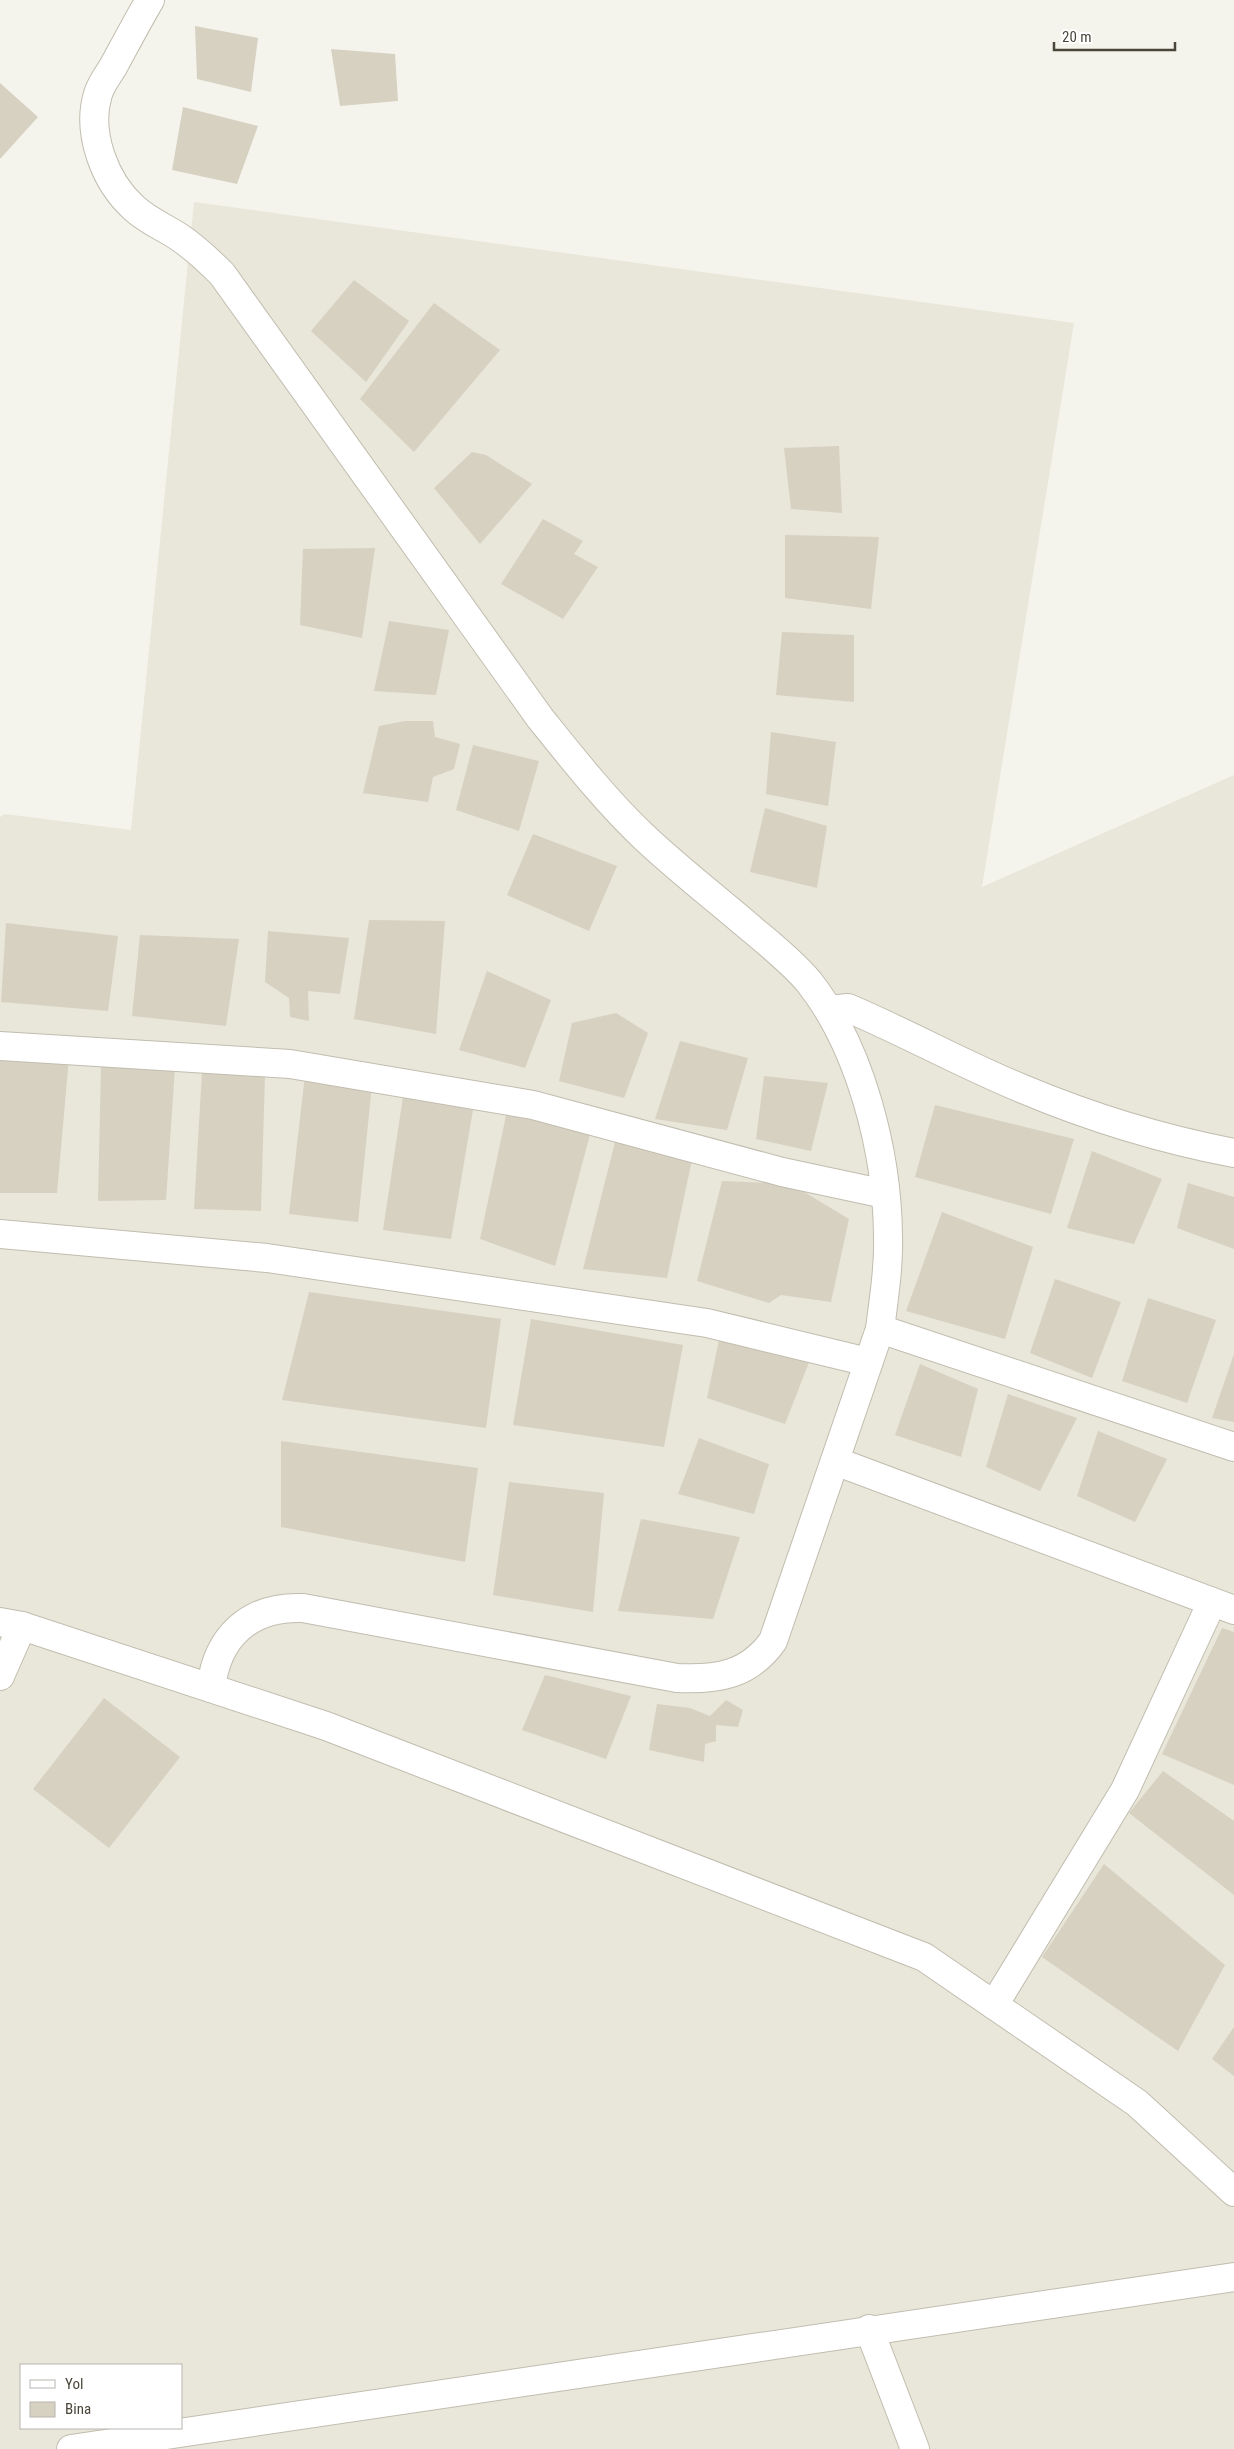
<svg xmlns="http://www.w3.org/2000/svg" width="1234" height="2449" font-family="'Roboto Condensed',sans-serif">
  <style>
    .residential { fill: #e9e6da; fill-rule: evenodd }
    .building { fill: #d7d1c2 }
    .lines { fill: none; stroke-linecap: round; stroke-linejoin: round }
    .minor-casing { stroke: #c1bdaf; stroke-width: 30 }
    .minor { stroke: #fff; stroke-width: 28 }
  </style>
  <rect width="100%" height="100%" fill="#f5f4ec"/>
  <path class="residential" d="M194,202L1074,323L982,887L1234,775V2449H0V817L5,814L131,830ZM21,2365H181V2428H21Z"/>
  <g class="building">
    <polygon points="195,26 258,38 251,92 197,79"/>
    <polygon points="331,49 395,54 398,101 340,106"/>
    <polygon points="0,83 38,117 0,159"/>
    <polygon points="183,107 258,126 237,184 172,170"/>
    <polygon points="354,280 409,321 366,382 311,331"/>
    <polygon points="434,303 500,350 414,452 360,399"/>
    <polygon points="839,446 842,513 791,509 784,448"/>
    <polygon points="472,452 486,455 532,484 480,544 434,488"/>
    <polygon points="543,519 583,541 574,554 598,567 563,619 501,584"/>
    <polygon points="785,535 879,537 871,609 785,598"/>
    <polygon points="375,548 362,638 300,625 303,549"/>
    <polygon points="389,621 449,630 436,695 374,691"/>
    <polygon points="782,632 854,635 854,702 776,695"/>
    <polygon points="405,721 433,721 435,737 460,744 454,769 433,777 428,802 363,793 379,726"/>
    <polygon points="771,732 836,742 828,806 766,794"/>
    <polygon points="473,745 539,761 519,831 456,810"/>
    <polygon points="765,808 827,826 817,888 750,872"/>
    <polygon points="533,834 617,866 589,931 507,895"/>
    <polygon points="369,920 445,921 436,1034 354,1019"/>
    <polygon points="6,923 118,936 108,1011 1,1002"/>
    <polygon points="268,931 349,938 340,994 308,991 309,1021 290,1017 289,998 265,982"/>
    <polygon points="140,935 239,939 226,1026 132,1016"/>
    <polygon points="487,971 551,1000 525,1068 459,1050"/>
    <polygon points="616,1013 648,1033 624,1098 559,1081 572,1023"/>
    <polygon points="680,1041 748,1058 727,1130 655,1119"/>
    <polygon points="0,1056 69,1058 57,1193 0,1193"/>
    <polygon points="101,1066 175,1067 166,1200 98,1201"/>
    <polygon points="202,1072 265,1074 261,1211 194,1209"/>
    <polygon points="305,1075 372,1085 358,1222 289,1214"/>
    <polygon points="764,1076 828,1083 811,1151 756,1139"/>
    <polygon points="404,1090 474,1104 451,1239 383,1230"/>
    <polygon points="935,1105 1074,1139 1051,1214 915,1177"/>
    <polygon points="507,1111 592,1127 555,1266 480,1239"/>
    <polygon points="615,1142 693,1155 667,1278 583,1269"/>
    <polygon points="1092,1151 1162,1179 1134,1244 1067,1228"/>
    <polygon points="722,1181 791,1184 849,1219 831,1302 781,1295 769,1303 697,1281"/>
    <polygon points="1188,1183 1234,1197 1234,1249 1177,1228"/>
    <polygon points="942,1212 1033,1247 1005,1339 906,1311"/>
    <polygon points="1055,1279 1121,1302 1092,1378 1030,1353"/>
    <polygon points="309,1292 501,1319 486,1428 282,1400"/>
    <polygon points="1148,1298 1216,1320 1187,1403 1122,1381"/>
    <polygon points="531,1319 683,1345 664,1447 513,1425"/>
    <polygon points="721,1330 813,1352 785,1424 707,1398"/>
    <polygon points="1234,1354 1234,1422 1212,1418"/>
    <polygon points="920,1364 978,1389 961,1457 895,1435"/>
    <polygon points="1008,1394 1077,1418 1040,1491 986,1467"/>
    <polygon points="1098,1431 1167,1459 1135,1522 1077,1496"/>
    <polygon points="699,1438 769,1464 754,1514 678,1494"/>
    <polygon points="281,1441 478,1468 465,1562 281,1527"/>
    <polygon points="509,1482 604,1493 593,1612 493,1595"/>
    <polygon points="641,1519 740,1537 713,1619 618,1611"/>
    <polygon points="1222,1628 1234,1632 1234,1785 1162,1754"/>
    <polygon points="545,1675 631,1696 606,1759 522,1730"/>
    <polygon points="104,1698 180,1757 109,1848 33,1789"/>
    <polygon points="726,1700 743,1710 738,1727 716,1725 716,1741 705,1744 704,1762 649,1750 657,1704 690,1708 710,1716"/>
    <polygon points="1163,1771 1234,1821 1234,1895 1129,1813"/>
    <polygon points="1104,1864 1225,1965 1178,2051 1042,1957"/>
    <polygon points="1234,2027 1234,2076 1212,2059"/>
  </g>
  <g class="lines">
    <defs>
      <g id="minor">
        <path d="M150,0C137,22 125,45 113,67C108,75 101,84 98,94C86,133 105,182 134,208C148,221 164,227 179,237C195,248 209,261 222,274L540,718C573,759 606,801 644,837C679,870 718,900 754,931C773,947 793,963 809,982C861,1048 887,1152 888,1235C889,1266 884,1297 880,1329L773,1641C749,1675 717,1680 677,1678L303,1608C250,1606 217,1636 211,1688"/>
        <path d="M829,1010L848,1008C907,1033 964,1065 1023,1089C1092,1118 1161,1139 1234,1153"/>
        <polyline points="0,1046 290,1064 533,1105 782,1172 885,1194"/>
        <polyline points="0,1234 267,1258 707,1323 868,1362"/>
        <polyline points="880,1329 1234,1447"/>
        <polyline points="835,1461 1234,1610"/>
        <polyline points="0,1622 22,1626 326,1726 924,1957 1137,2103 1234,2192"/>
        <polyline points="0,1676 22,1626"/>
        <polyline points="994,2005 1125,1790 1212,1602"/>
        <polyline points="869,2329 915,2449"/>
        <polyline points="71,2449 1234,2277"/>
      </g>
    </defs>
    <use href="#minor" class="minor-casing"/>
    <use href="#minor" class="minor"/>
  </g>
  <rect x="20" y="2364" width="162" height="65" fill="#ffffff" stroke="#b7b5b0"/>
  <rect x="30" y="2380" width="25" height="8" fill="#ffffff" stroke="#b7b5b0"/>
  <text x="65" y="2389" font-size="15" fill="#4a463a">Yol</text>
  <rect x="30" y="2402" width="25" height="15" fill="#d7d1c2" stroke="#b7b5b0"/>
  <text x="65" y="2414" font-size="15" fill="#4a463a">Bina</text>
  <path d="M1054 42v8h121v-8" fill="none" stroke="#4a463a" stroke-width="2.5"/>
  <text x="1062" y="42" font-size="15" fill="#4a463a" stroke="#ffffff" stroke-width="4" paint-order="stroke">20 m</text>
</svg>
